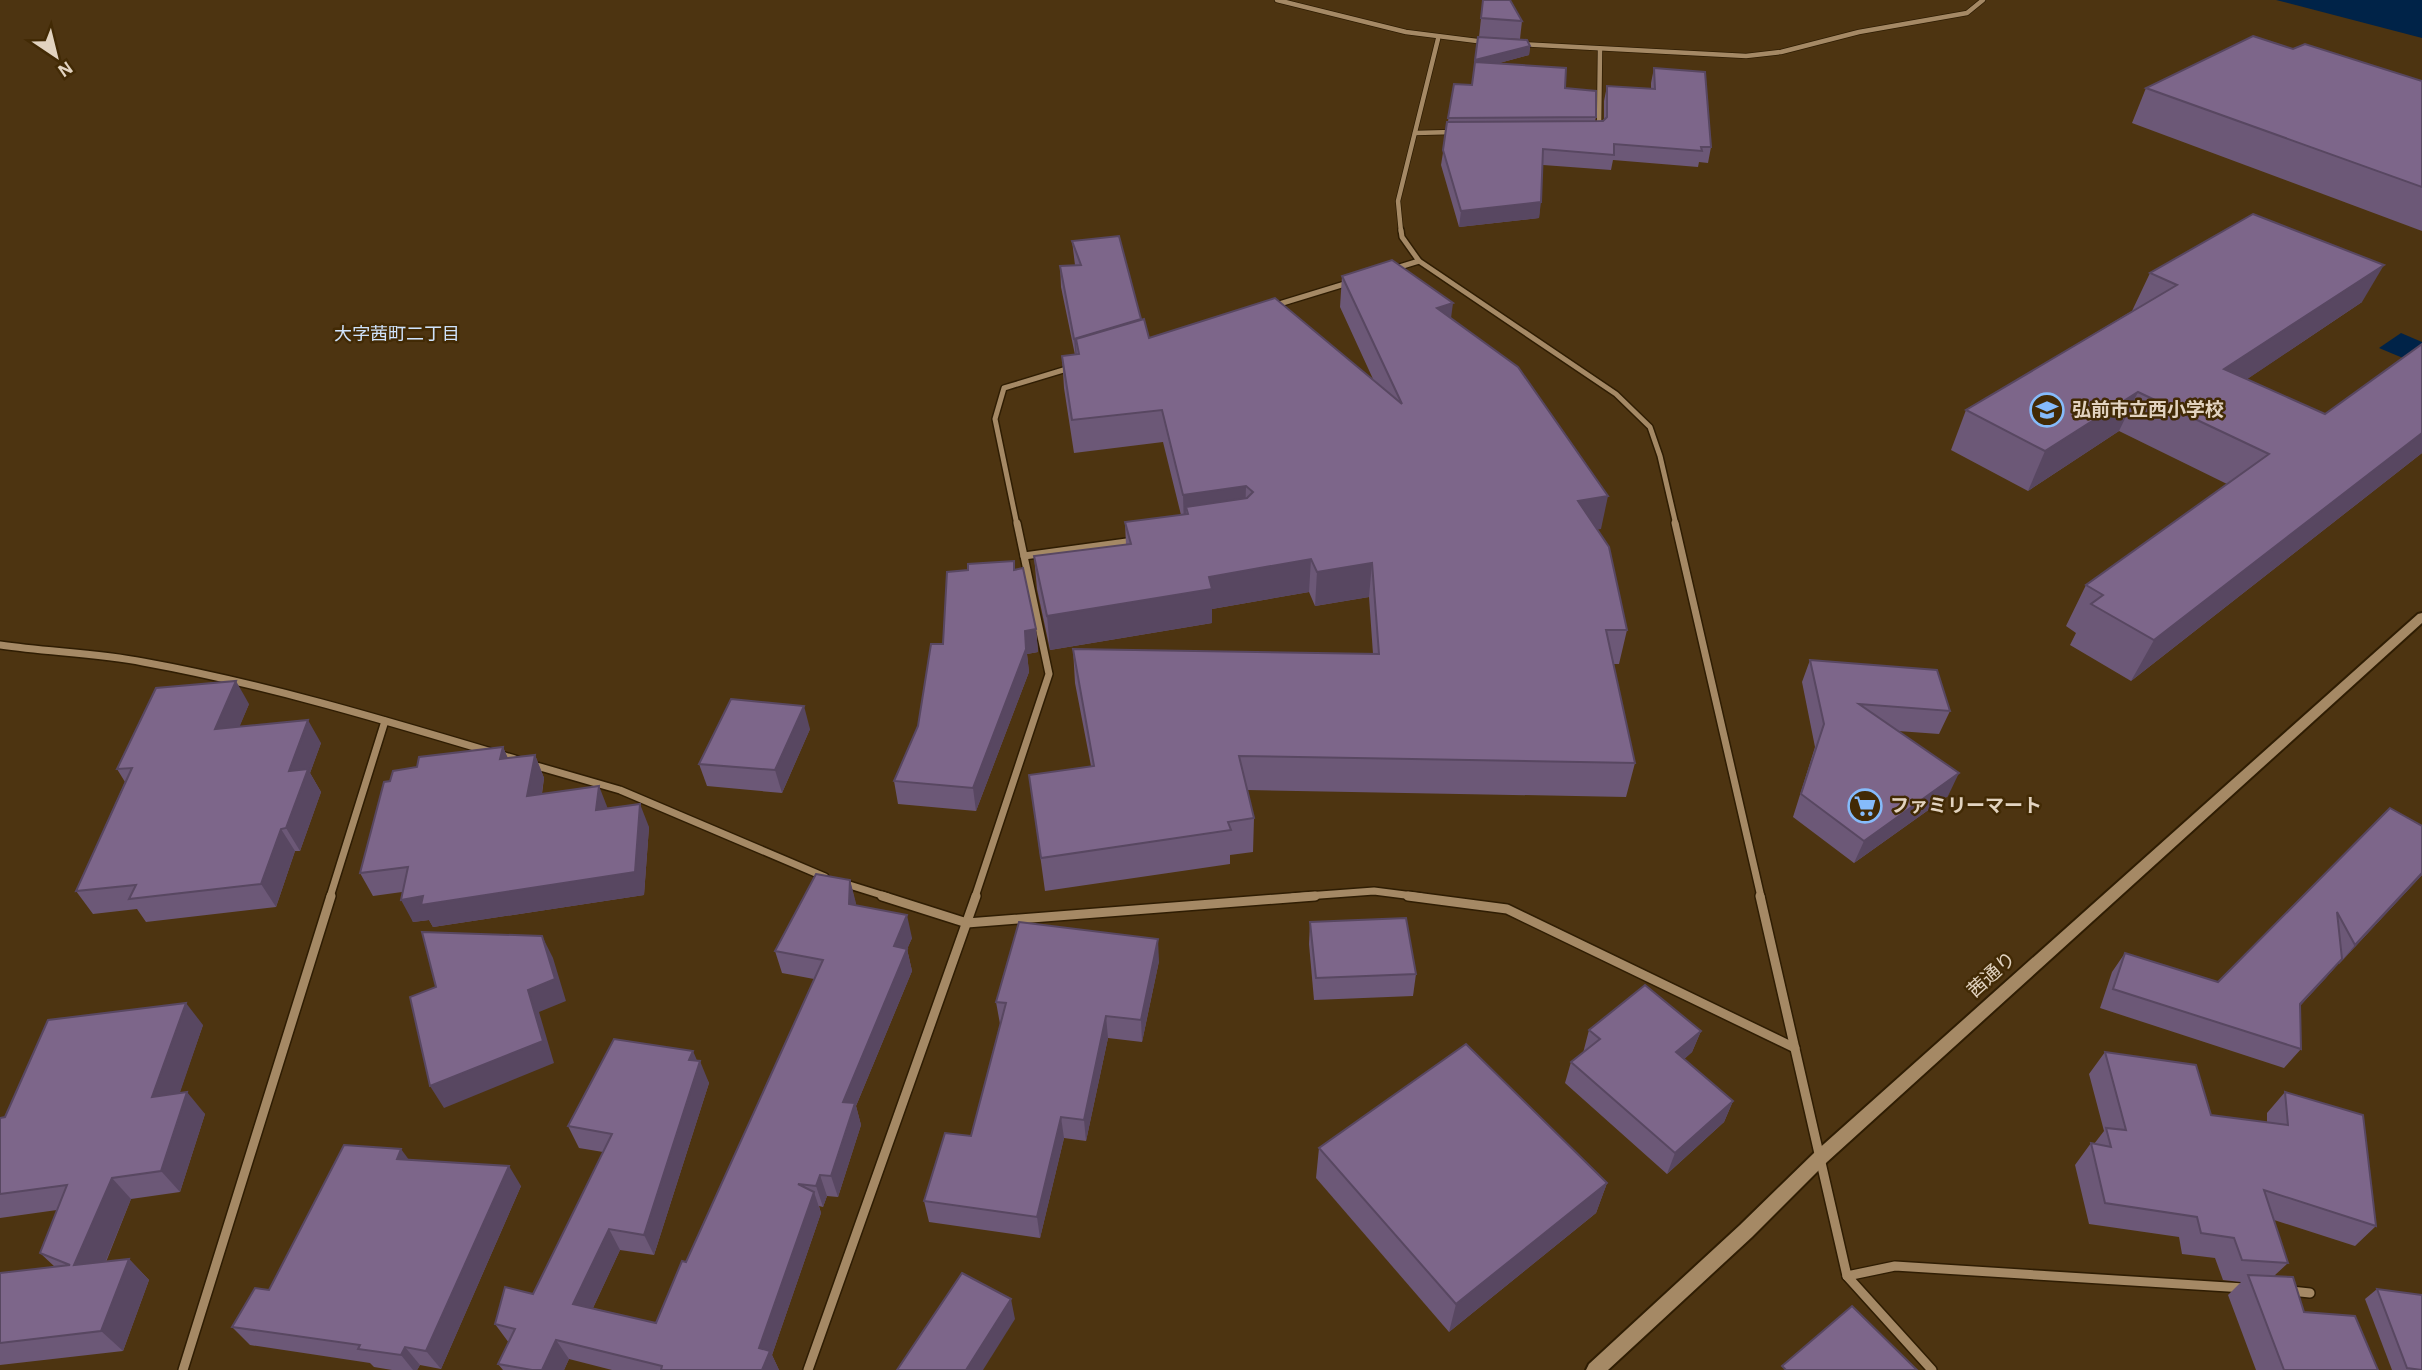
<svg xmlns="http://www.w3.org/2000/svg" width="2422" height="1370" font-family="'Alegreya Sans','Noto Sans JP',sans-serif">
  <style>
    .water { fill: #002348 }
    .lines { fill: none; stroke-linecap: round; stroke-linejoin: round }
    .minor-far3-casing { stroke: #2f1d03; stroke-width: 6 }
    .minor-far2-casing { stroke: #2f1d03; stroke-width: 8 }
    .minor-far1-casing { stroke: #2f1d03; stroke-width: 10 }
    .minor-casing { stroke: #2f1d03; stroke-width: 12 }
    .tertiary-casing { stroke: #2f1d03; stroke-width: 4 }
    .minor-far3 { stroke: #a58965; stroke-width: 4.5 }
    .minor-far2 { stroke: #a58965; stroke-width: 5 }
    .minor-far1 { stroke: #a58965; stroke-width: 7 }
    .minor { stroke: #a58965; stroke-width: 9 }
    .tertiary { fill: #a58965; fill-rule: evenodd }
    .wall { fill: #6c5877 }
    .shaded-wall { fill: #584761 }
    .building { fill: #7d668a; stroke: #584761; stroke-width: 2 }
    .labels { text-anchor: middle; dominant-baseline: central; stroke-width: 5; stroke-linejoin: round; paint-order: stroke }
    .far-neighbourhood-label { font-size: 18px; fill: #cfe3fc; stroke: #422a05 }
    .poi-label { font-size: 19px; font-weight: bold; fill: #e2d3c0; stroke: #422a05; text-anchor: start }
    .street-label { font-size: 19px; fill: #e2d3c0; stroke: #422a05 }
  </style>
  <rect width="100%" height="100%" fill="#4d3411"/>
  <g class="water">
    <polygon points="2276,0 2422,0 2422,38"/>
    <polygon points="2401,333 2422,342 2422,366 2379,348"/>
  </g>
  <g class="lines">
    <defs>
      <g id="minor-far3">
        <polyline points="1277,0 1406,32 1485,42"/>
        <polyline points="1521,44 1746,56 1781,52 1859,32 1967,13 1983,0"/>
        <polyline points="1599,130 1600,49"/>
        <polyline points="1415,133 1453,132"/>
        <polyline points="1401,232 1398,201 1438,39"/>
      </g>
      <g id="minor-far2">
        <polyline points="1401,230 1402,237 1419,261 1616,394 1650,427 1660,456 1676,525"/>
        <polyline points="1393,269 1419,261"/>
        <polyline points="1276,305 1348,283"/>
        <polyline points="1017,525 995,419 1004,388 1070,368"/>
      </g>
      <g id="minor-far1">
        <polyline points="1675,523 1761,897"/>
        <polyline points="1024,556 1134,541"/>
        <path d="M0,645C47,652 96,653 143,662C270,685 394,723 518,760"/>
        <polyline points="533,765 620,790 825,877"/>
        <polyline points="843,883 888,897"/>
        <polyline points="330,897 385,721"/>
        <polyline points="975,897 1049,674 1017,523"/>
        <polyline points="1293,897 1374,891 1421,897"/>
      </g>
      <g id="minor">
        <polyline points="882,896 967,923 1315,896"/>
        <polyline points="1408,896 1507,909 1795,1048"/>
        <polyline points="1760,896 1847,1276 1932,1370"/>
        <polyline points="1847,1276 1895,1266 2244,1288"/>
        <polyline points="2291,1291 2310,1293"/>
        <polyline points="183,1370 331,896"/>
        <polyline points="808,1370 976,896"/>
      </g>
      <polygon id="tertiary" points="2422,613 2422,623 1827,1162 1752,1237 1608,1370 1586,1370 1589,1364 1740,1225 1815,1152 2418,614"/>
    </defs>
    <use href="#minor-far3" class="minor-far3-casing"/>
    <use href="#minor-far2" class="minor-far2-casing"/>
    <use href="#minor-far1" class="minor-far1-casing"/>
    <use href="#minor" class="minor-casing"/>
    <use href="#tertiary" class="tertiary-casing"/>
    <use href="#minor-far3" class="minor-far3"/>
    <use href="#minor-far2" class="minor-far2"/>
    <use href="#minor-far1" class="minor-far1"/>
    <use href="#minor" class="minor"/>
    <use href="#tertiary" class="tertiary"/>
  </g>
  <g class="wall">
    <polygon points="1483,0 1522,21 1520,39 1479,37"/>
    <polygon points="1478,37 1530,46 1529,55 1499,63 1565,88 1596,117 1595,121 1604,120 1604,101 1607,86 1651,89 1651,83 1654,68 1711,147 1708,163 1699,162 1698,167 1613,160 1611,170 1543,165 1539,218 1459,227 1441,165 1454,84 1472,85"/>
    <polygon points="2293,49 2422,81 2422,231 2132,123 2146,88"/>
    <polygon points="1072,241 1141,320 1149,338 1373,379 1340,307 1342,276 1451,318 1601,529 1597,529 1627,630 1619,664 1613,664 1635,763 1626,797 1247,790 1254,818 1253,852 1230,855 1230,864 1045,891 1029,775 1091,766 1075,683 1073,649 1373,654 1369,597 1315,606 1309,592 1212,609 1212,623 1050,650 1037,589 1034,556 1126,545 1125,522 1181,515 1163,442 1074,453 1064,388 1062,356 1075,355 1061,287 1060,266 1075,265"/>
    <polygon points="2150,273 2362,302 2247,379 2325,414 2422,344 2422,453 2131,681 2070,645 2076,633 2066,626 2086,585 2227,484 2119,431 2028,491 1951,450 1966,410 2132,311"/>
    <polygon points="1015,569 1036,629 1038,652 1027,654 1029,672 976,811 898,804 894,781 918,726"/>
    <polygon points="1810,660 1950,711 1939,734 1898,731 1948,796 1854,863 1793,817 1815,747 1802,682"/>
    <polygon points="249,704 239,727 321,743 310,773 321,792 300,851 295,851 276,907 146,922 137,909 93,914 76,891 125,782 117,769"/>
    <polygon points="810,729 782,793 707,786 699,764"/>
    <polygon points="503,747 508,759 535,755 544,778 542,794 608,808 649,827 644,895 433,927 429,920 413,922 402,892 373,896 360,873 417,767"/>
    <polygon points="2390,808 2422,875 2339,964 2339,963 2300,1006 2301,1049 2284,1068 2100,1008 2112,972 2125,953 2218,982"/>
    <polygon points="850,880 856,906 912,938 907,949 912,971 856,1106 861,1125 838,1197 827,1196 823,1207 819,1206 821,1213 772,1355 779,1370 612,1370 569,1359 564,1370 503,1370 498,1364 509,1343 495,1324 533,1294 603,1152 579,1148 568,1126 697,1061 709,1083 654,1255 620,1250 593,1308 656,1323 686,1262 814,979 782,973 775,951"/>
    <polygon points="1310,922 1416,974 1413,996 1314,1000 1309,944"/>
    <polygon points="1159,961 1142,1042 1108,1038 1086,1141 1064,1138 1040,1238 929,1222 924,1201 971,1136 1000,1024 996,1002"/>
    <polygon points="203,1025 179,1094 205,1114 180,1192 131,1199 106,1262 129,1259 149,1280 123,1351 0,1365 0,1273 55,1267 40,1253 57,1210 0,1218 0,1118 5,1117"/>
    <polygon points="1589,1030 1701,1031 1692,1052 1684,1059 1733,1101 1724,1122 1667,1174 1565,1083 1571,1062 1583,1053"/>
    <polygon points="2105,1052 2211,1115 2267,1122 2267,1113 2285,1092 2376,1226 2355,1246 2274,1220 2288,1263 2274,1276 2304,1312 2378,1370 2256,1370 2228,1295 2241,1282 2223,1280 2215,1258 2182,1254 2179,1237 2089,1224 2075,1165 2091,1143 2094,1144 2104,1131 2089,1074"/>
    <polygon points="1319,1148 1607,1183 1596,1213 1449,1332 1316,1178"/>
    <polygon points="409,1160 521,1186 441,1369 420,1365 417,1370 392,1370 374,1367 370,1363 250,1345 232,1327 269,1290"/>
    <polygon points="2377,1289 2422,1370 2392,1370 2365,1299"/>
  </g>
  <g class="shaded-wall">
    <polygon points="1530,46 1529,55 1474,70 1475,60"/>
    <polygon points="1541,202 1539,218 1459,227 1461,211"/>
    <polygon points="2384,265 2362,302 2204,408 2224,369"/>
    <polygon points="1453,303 1449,334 1437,308"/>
    <polygon points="1141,319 1076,339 1077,360 1076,361 1074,339"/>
    <polygon points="2138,392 2119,431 2028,491 2045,451"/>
    <polygon points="2422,433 2422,453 2131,681 2154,640"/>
    <polygon points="1246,486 1245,519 1188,514 1186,507 1187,527 1184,528 1183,495"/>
    <polygon points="1608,496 1601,529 1571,534 1578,501"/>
    <polygon points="1311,559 1309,592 1212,609 1212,623 1050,650 1047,616 1209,577"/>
    <polygon points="1372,563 1369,597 1315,606 1317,572"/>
    <polygon points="1036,629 1038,652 1027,654 1029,672 976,811 973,788 1025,631"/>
    <polygon points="236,681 249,704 229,752 215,729"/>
    <polygon points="804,706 810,729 782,793 775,770"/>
    <polygon points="308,720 321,743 310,773 321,792 300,851 286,828 289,771"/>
    <polygon points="503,747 513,770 500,759"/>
    <polygon points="535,755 544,778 538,819 527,796"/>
    <polygon points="1959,773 1948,796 1854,863 1864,841"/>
    <polygon points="599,786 608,809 596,810"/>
    <polygon points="640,804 649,827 644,895 433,927 429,920 413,922 401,900"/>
    <polygon points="281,829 295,851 276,907 261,884"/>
    <polygon points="2422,873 2422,875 2339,964 2355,945"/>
    <polygon points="850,880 856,903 855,927 849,904"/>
    <polygon points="907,915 912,938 899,968 894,946"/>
    <polygon points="542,936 553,958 566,1001 539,1012 554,1063 444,1108 430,1086 528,990"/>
    <polygon points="1158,939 1159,961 1142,1042 1141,1020"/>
    <polygon points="907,949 912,971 856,1106 861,1125 838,1197 831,1176 843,1102"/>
    <polygon points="2342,959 2326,978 2284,1023 2300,1004"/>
    <polygon points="186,1003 203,1025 171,1119 152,1097"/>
    <polygon points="1106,1016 1108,1038 1086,1141 1084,1120"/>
    <polygon points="1701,1031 1692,1052 1668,1074 1676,1052"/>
    <polygon points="693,1051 699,1065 700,1061 709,1083 654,1255 644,1235 689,1060"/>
    <polygon points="187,1092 205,1114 180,1192 161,1171"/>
    <polygon points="1733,1101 1724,1122 1667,1174 1675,1153"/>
    <polygon points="1061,1117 1064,1138 1040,1238 1037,1217"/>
    <polygon points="401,1149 415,1168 397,1159"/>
    <polygon points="509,1166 521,1186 441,1369 426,1351"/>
    <polygon points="820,1175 827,1196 823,1207 816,1186"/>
    <polygon points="112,1178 131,1199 96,1285 74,1265"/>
    <polygon points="1607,1183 1596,1213 1449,1332 1456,1304"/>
    <polygon points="814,1192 821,1213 772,1355 779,1370 762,1370 759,1348"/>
    <polygon points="609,1229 620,1250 586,1323 573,1304"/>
    <polygon points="129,1259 149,1280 123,1351 101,1331"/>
    <polygon points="1011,1299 1015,1319 983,1370 966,1370"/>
    <polygon points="556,1340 569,1359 564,1370 542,1370"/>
    <polygon points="405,1347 420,1365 417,1370 413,1370 401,1355"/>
  </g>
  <g class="building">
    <polygon points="1483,0 1510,0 1522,21 1481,18"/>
    <polygon points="2253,36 2293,49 2305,44 2422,81 2422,187 2146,88"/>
    <polygon points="1478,37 1527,40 1530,46 1475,60"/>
    <polygon points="1475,62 1566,68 1565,88 1596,91 1596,117 1448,118 1454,84 1472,85"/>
    <polygon points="1654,68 1705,72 1711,147 1701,147 1702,151 1614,144 1614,155 1543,149 1541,202 1461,211 1443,150 1447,122 1603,121 1607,117 1607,86 1655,89"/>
    <polygon points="2253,214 2384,265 2224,369 2325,414 2422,344 2422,433 2154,640 2091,604 2103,595 2086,585 2269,454 2138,392 2045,451 1966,410 2177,285 2150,273"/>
    <polygon points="1119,236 1141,319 1074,339 1060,266 1081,265 1072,241"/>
    <polygon points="1392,260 1453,303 1437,308 1518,367 1608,496 1578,501 1609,547 1627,630 1606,630 1635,763 1239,756 1254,818 1228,822 1231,830 1041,858 1029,775 1094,766 1073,649 1379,654 1372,563 1317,572 1311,559 1209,577 1212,589 1047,616 1034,556 1131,544 1125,522 1188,514 1186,507 1247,498 1253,492 1246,486 1183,495 1162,410 1072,420 1062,356 1079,354 1076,339 1144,319 1149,338 1275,298 1402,404 1342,276"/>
    <polygon points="1014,561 1014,570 1023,568 1036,629 1025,631 1026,649 973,788 894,781 918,726 931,644 943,644 947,572 968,570 968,564"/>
    <polygon points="1810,660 1937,670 1950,711 1859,704 1959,773 1864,841 1801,794 1824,724"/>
    <polygon points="236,681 215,729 308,720 289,771 308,769 286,828 281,829 261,884 129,899 136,885 76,891 132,768 117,769 156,688"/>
    <polygon points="731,699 804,706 775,770 699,764"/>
    <polygon points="503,747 500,759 535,755 527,796 599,786 596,810 640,804 635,872 421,905 423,896 401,900 408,867 360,873 384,782 390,781 393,771 417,767 419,757"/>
    <polygon points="2390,808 2422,826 2422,873 2355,945 2337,912 2342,959 2300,1004 2301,1049 2113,989 2125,953 2218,982"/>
    <polygon points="816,874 850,880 849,904 907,915 894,946 907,949 843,1102 855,1103 831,1176 820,1175 816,1186 798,1184 814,1192 759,1348 770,1351 762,1370 661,1370 662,1366 556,1340 542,1370 532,1370 498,1364 515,1329 495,1324 505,1287 533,1294 612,1134 568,1126 614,1039 693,1051 689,1060 700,1061 644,1235 609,1229 573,1304 656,1323 682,1261 686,1262 823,960 775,951"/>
    <polygon points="1406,918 1416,974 1316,978 1310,922"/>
    <polygon points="1019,922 1158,939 1141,1020 1106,1016 1084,1120 1061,1117 1037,1217 924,1201 945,1133 971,1136 1006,1003 996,1002"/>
    <polygon points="422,932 542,936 555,979 528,990 543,1041 430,1086 410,997 436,987"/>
    <polygon points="1645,985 1701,1031 1676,1052 1733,1101 1675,1153 1571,1062 1600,1039 1589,1030"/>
    <polygon points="186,1003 152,1097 187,1092 161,1171 112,1178 74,1265 129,1259 101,1331 0,1343 0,1273 70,1265 40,1253 67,1185 0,1194 0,1118 5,1117 48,1020"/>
    <polygon points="1466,1044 1607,1183 1456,1304 1319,1148"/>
    <polygon points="2105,1052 2196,1065 2211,1115 2288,1125 2285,1092 2363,1115 2376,1226 2264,1190 2288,1263 2242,1260 2234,1238 2201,1233 2197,1217 2105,1203 2091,1143 2111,1147 2106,1128 2126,1130"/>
    <polygon points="344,1145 401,1149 397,1159 509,1166 426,1351 405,1347 401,1355 358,1349 360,1345 232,1327 255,1288 269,1290"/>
    <polygon points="962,1273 1011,1299 966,1370 897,1370"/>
    <polygon points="2248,1275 2293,1277 2304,1312 2355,1316 2378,1370 2284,1370"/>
    <polygon points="2377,1289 2422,1295 2422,1370 2407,1368"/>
    <polygon points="1852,1306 1917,1370 1786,1370 1782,1366"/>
  </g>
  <defs>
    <symbol id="school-ring" viewBox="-11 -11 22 22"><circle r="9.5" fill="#422a05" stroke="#85bbfb" stroke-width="1.5"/><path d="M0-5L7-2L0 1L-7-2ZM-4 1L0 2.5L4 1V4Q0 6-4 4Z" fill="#85bbfb"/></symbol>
    <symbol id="supermarket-ring" viewBox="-11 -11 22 22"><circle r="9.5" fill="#422a05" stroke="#85bbfb" stroke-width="1.5"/><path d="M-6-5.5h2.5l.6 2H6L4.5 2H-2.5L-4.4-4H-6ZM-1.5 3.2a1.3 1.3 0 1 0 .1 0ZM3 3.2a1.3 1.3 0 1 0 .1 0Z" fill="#85bbfb"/></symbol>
  </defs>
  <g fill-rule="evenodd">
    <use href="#school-ring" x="2028" y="391" width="38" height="38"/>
    <use href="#supermarket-ring" x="1846" y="787" width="38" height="38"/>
  </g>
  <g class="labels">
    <g class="far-neighbourhood-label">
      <text x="397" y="335">大字茜町二丁目</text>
    </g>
    <g class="poi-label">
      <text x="2072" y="410">弘前市立西小学校</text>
      <text x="1890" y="806">ファミリーマート</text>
    </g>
    <g class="street-label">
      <text transform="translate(1992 975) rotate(-42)">茜通り</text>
    </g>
  </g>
  <g transform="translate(56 56) rotate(145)" stroke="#422a05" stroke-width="5" paint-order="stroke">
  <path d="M0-5L12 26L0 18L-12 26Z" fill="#e2d3c0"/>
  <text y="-10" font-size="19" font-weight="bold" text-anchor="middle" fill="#e2d3c0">N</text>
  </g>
</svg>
